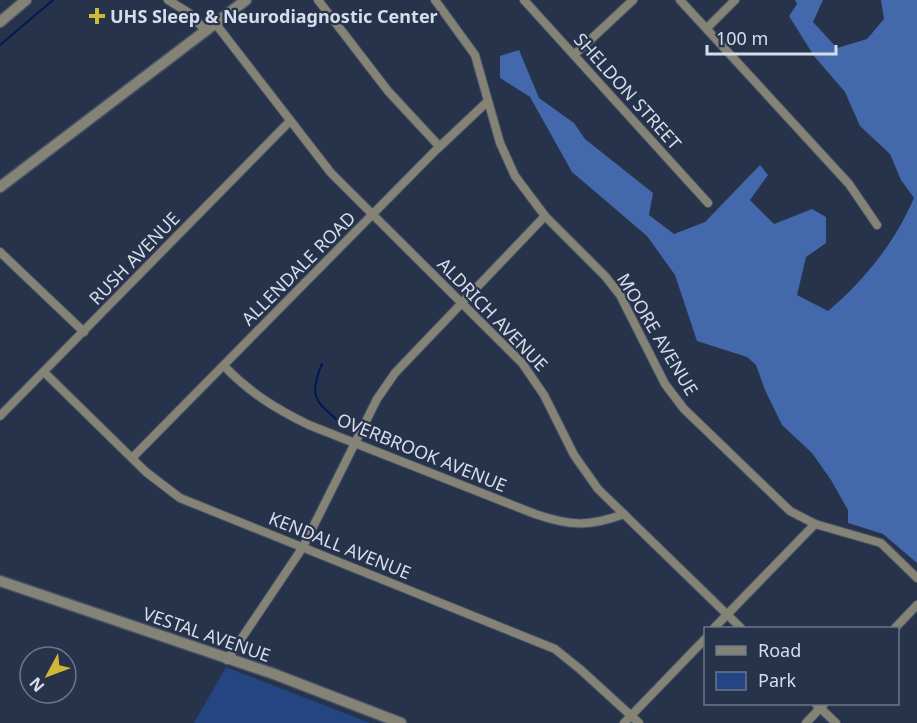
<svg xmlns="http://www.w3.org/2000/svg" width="917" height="723" font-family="'Noto Sans',sans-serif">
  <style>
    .green { fill: #254582 }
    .forest { fill: #4468ac }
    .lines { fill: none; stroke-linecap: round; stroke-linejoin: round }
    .stream { stroke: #001855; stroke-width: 2 }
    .minor-casing { stroke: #465267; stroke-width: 10 }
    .tertiary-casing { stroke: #465267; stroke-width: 13 }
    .minor { stroke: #858375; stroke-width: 8 }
    .tertiary { stroke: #858375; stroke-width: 10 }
    .poi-dot { fill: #d1b736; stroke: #26334a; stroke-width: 2 }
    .labels { text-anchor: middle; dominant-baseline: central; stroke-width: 4.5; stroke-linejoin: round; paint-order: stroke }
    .poi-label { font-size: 18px; font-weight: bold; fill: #d5ddec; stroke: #26334a; text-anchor: start }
    .street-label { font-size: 18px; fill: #d5ddec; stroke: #26334a }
  </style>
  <rect width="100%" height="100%" fill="#26334a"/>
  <polygon class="green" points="226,667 370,723 194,723"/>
  <path class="forest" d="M795,0H823L813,22L837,48L867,39L884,19L881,0H917V563L883,534L848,523V510L831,480L812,453L782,425L765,390L756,365L747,357L697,341L675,275L647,236L572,172L530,97L500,78V56L519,50L539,98L574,123L585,139L653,193L649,215L674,234L705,222L760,165L768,175L750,200L774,224L812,209L826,217V243L806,257L797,295L828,311C865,280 895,242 914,198L901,180L890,154L860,126L845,92L814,56L789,16L797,4Z"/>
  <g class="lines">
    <g class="stream">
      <polyline points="0,45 53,0"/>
      <path d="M322,364C307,399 317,402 343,425"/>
    </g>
    <defs>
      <g id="minor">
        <polyline points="168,0 189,13 206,31"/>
        <polyline points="318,0 388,91 439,146"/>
        <polyline points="435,0 475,55 500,143 515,176 545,216 605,276 620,295 665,384 684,409 790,511 815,524 881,543 917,578"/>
        <polyline points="524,0 708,203"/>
        <polyline points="680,0 849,184 877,225"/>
        <polyline points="215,23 331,173 522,363 544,395 574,455 598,489 741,628"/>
        <polyline points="707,28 735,0"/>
        <polyline points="574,55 633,0"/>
        <polyline points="0,252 84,332"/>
        <path d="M224,366C250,393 276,409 309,425L535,514C570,526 589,527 624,514"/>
        <polyline points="45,373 146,472 180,498 555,649 581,670 639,723"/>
        <polyline points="0,416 290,121"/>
        <polyline points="132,458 435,151 487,102"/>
        <polyline points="714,628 815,524"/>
        <polyline points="895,628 917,605"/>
        <polyline points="227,660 303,547 377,399 395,373 545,216"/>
        <polyline points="816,704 836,723"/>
        <polyline points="624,723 706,638"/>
        <polyline points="806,723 824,704"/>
      </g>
      <g id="tertiary">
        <polyline points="0,22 26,0"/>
        <polyline points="0,187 246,0"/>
        <polyline points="0,581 274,674 401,723"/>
      </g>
    </defs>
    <use href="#minor" class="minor-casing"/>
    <use href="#tertiary" class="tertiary-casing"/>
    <use href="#minor" class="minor"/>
    <use href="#tertiary" class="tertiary"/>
  </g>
  <path class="poi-dot" d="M94 7h6v6h6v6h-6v6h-6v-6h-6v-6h6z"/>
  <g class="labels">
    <g class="poi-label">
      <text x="110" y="16">UHS Sleep &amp; Neurodiagnostic Center</text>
    </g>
    <g class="street-label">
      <text transform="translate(628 91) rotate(48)">SHELDON STREET</text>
      <text transform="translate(134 258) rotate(-46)">RUSH AVENUE</text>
      <text transform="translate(298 268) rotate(-45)">ALLENDALE ROAD</text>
      <text transform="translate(493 314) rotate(46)">ALDRICH AVENUE</text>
      <text transform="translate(658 334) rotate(59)">MOORE AVENUE</text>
      <text transform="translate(422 452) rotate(22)">OVERBROOK AVENUE</text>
      <text transform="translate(340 545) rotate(22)">KENDALL AVENUE</text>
      <text transform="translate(207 634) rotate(19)">VESTAL AVENUE</text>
    </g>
  </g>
  <rect x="704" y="627" width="195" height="78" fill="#26334a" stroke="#6c778b" stroke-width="1.5"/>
  <rect x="716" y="646" width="30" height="9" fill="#858375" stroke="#6c778b" stroke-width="1.5"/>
  <text x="758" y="657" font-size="18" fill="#d5ddec">Road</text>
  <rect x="716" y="672" width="30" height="18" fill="#254582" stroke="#6c778b" stroke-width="1.5"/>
  <text x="758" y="687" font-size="18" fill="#d5ddec">Park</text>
  <g transform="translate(48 675) rotate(229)"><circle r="28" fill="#26334a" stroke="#6c778b" stroke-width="1.5"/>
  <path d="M0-4.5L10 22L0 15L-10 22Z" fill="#d1b736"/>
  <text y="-9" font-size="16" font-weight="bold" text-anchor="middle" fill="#d5ddec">N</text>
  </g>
  <path d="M707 45v9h129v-9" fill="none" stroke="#d5ddec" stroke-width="3"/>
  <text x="716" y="45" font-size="18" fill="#d5ddec" stroke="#26334a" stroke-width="4.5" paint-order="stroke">100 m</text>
</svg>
